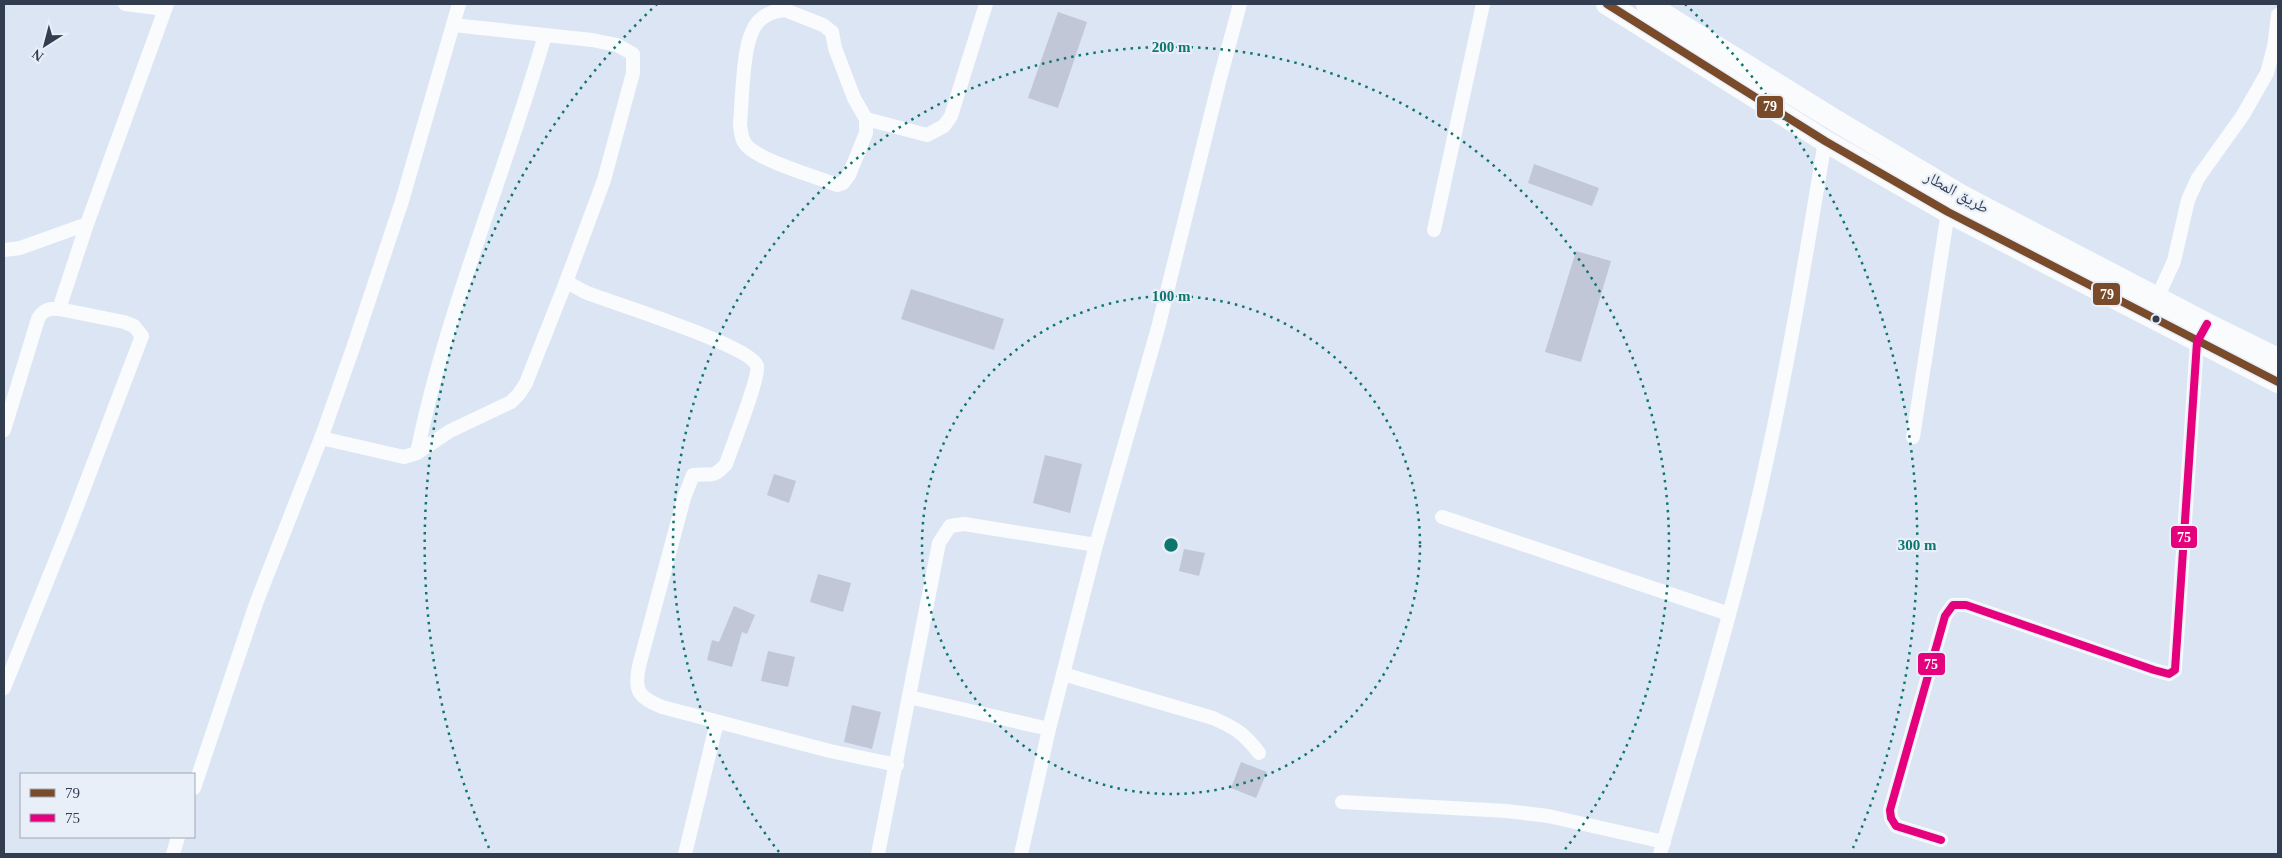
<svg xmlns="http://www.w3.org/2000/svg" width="2282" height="858" font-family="'Times New Roman','Noto Naskh Arabic',serif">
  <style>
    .building { fill: #c2c7d7 }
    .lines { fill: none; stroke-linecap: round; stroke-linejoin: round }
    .street { stroke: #fafbfd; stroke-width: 14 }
    .primary { stroke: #fafbfd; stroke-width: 22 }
    .bus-1-casing { stroke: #e9eff9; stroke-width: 11 }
    .bus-2-casing { stroke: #e9eff9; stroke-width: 11 }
    .bus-1 { stroke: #7a4b2a; stroke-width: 8 }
    .bus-2 { stroke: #e5007d; stroke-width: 8 }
    .ring { fill: none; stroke: #0f766e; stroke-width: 2.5; stroke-dasharray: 2.5 5 }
    .bus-dot { fill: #323e50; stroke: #e9eff9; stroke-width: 2 }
    .labels { text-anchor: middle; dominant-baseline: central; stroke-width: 4.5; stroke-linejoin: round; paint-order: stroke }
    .street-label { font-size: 16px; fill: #323e50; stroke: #e9eff9 }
    .centre { fill: #0f766e; stroke: #e9eff9; stroke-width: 2.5 }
    .ring-label { font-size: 15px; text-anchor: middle; font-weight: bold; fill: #0f766e; stroke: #e9eff9; stroke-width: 4.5; stroke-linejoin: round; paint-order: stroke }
    .line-badge { stroke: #e9eff9; stroke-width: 2 }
    .badge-label { font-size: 14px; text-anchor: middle; font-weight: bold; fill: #fff }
  </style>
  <rect width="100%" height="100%" fill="#dce5f4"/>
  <g class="building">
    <polygon points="1058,12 1087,22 1058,108 1028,98"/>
    <polygon points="1534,164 1599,188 1592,206 1528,183"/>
    <polygon points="1576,251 1611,261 1581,362 1545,352"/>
    <polygon points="911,289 1004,319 994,350 901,319"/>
    <polygon points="1045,455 1082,464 1070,513 1033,503"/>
    <polygon points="774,474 796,481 789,503 767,495"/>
    <polygon points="1184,549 1205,553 1199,576 1179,571"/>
    <polygon points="818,574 851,583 843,612 810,602"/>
    <polygon points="734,606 755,615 747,634 742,632 732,667 707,660 712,640 719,642"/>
    <polygon points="768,651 795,657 788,687 761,681"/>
    <polygon points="852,705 881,712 872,749 844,742"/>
    <polygon points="1241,762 1267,772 1256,798 1231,788"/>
  </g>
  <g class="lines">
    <g class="street">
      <polyline points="125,4 165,9"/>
      <path d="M785,10L823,25L832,32L835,48L854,98L866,119V133L849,175L843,183L837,185C814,176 763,162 747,146C741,140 741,132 740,124C742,101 743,50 752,32C758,17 771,11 785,10Z"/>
      <path d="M453,25L592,40L617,45L633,54V73L604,180L566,282C574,285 581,291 590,294C614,303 751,346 757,366C760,377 731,449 726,464C713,479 711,473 693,475L684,498L639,666C634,691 638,697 662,707L830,751L897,765"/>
      <polyline points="866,119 927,135 944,126 951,116 986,4"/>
      <polyline points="1434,230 1483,4"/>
      <polyline points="4,250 20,248 87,224"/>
      <polyline points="2154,305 2174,261 2188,200 2198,178 2243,115 2267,73 2274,47 2278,15"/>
      <path d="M4,430L38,319C43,310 48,308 59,309L87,224L167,4"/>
      <polyline points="1913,437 1948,212 1951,208"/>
      <polyline points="321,438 404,457 417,453 450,431 511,402 519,394 526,383 566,282"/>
      <path d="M417,453C446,310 505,175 545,35"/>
      <polyline points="1442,517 1729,614"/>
      <path d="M1063,674L1213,718C1235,728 1244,733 1259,753"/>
      <polyline points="4,688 71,522 142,336 134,326 124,322 59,309"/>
      <polyline points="909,697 1049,729"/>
      <polyline points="194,788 257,601 323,433 354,345 402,201 459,4"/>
      <polyline points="1342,802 1507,811 1548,816 1664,842"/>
      <polyline points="1941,840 1896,826 1891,818 1890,810 1945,616 1953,605 1966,605 2154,670 2169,674 2175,670 2197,342 2200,336"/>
      <polyline points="173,854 178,837"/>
      <polyline points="685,854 717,722"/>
      <polyline points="878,854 939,543 950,526 964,524 1096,545"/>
      <polyline points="1021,854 1049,729 1096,545 1158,328 1219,82 1240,4"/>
      <path d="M1660,854C1697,726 1737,599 1765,468C1789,360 1807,250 1825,141"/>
    </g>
    <g class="primary">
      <polyline points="1607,4 1825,141 1948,212 2278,382"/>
      <polyline points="1647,4 1833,119 1960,195 2207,324 2278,359"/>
    </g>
    <defs>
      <polyline id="bus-1" points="1607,4 1825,141 1948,212 2278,382"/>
      <polyline id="bus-2" points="1941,840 1896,826 1891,818 1890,810 1945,616 1953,605 1966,605 2154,670 2169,674 2175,670 2197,342 2207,324"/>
    </defs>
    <use href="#bus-1" class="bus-1-casing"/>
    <use href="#bus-2" class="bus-2-casing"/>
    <use href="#bus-1" class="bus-1"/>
    <use href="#bus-2" class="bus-2"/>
  </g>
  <g class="ring">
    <circle cx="1171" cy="545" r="249"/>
    <path d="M779 852A498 498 0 1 1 1563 852"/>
    <path d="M489 848A746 746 0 0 1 657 4M1685 4A746 746 0 0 1 1853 848"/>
  </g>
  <circle class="bus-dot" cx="2156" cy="319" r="4.5"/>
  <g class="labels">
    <g class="street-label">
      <text transform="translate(1957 192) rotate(29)">طريق المطار</text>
    </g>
  </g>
  <circle cx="1171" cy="545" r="8" class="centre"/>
  <g class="ring-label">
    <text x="1171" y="52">200 m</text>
    <text x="1171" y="301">100 m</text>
    <text x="1917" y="550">300 m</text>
  </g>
  <g class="line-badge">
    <rect x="1756" y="95" width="28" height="24" rx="5" fill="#7a4b2a"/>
    <rect x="2092" y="282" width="29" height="24" rx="5" fill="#7a4b2a"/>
    <rect x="2170" y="525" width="28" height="24" rx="5" fill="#e5007d"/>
    <rect x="1917" y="652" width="29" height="24" rx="5" fill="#e5007d"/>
  </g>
  <g class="badge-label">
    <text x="1770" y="111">79</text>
    <text x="2107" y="299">79</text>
    <text x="2184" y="542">75</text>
    <text x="1931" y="669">75</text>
  </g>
  <rect width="2282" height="858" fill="none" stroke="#323e50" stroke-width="10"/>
  <rect x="20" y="773" width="175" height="65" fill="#e9eff9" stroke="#a0a8b5"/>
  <rect x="30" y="789" width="25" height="8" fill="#7a4b2a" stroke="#a0a8b5"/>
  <text x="65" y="798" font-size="15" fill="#323e50">79</text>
  <rect x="30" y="814" width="25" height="8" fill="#e5007d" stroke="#a0a8b5"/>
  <text x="65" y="823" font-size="15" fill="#323e50">75</text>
  <g transform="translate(45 45) rotate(216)" stroke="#e9eff9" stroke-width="4" paint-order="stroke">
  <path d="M0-4L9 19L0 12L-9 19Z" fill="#323e50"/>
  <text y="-8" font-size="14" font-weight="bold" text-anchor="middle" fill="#323e50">N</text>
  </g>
</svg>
